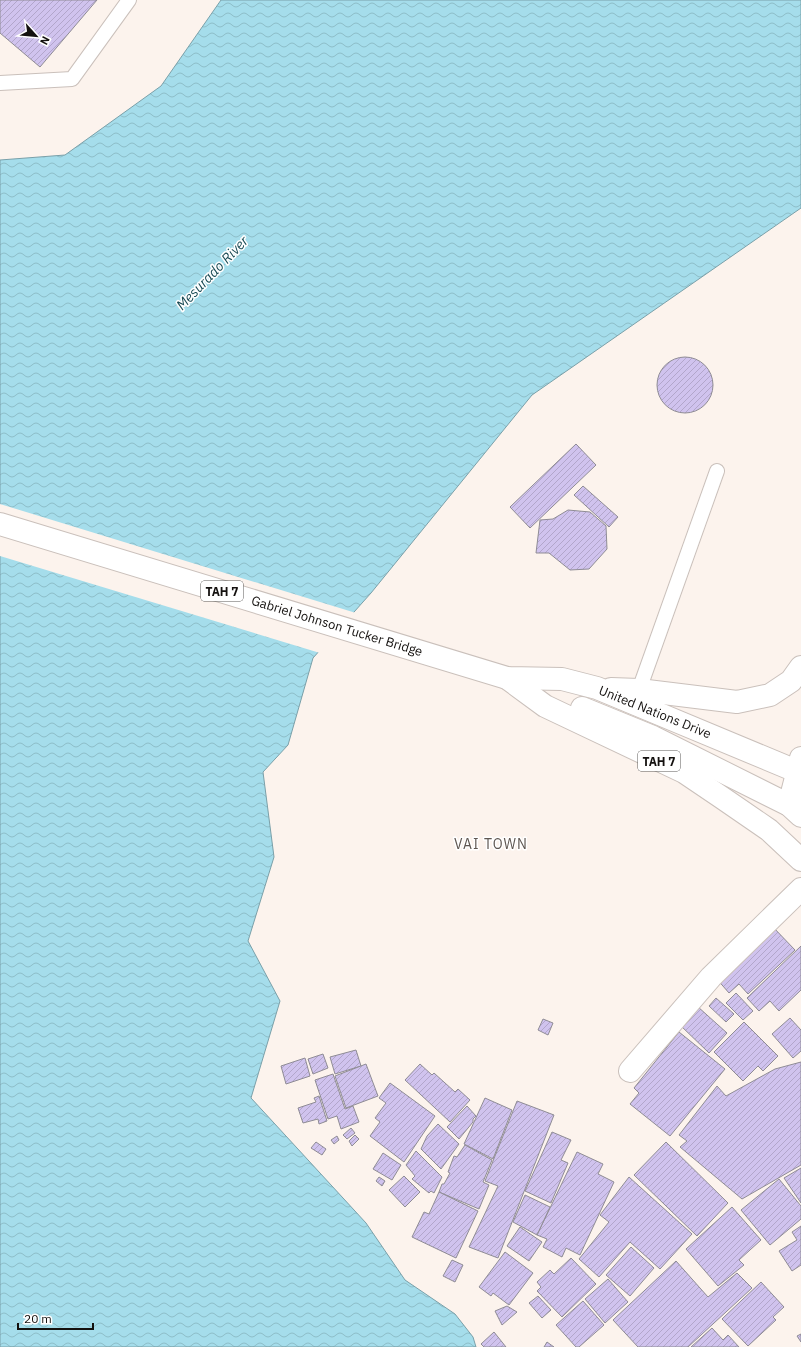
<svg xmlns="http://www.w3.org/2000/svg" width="801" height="1347" font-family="'IBM Plex Sans',sans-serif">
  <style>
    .water { fill: url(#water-waves); stroke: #7aa0a9 }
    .pier { fill: #fcf3ed }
    .building { fill: url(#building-hatch); stroke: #8f8c95 }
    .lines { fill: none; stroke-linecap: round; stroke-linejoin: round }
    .lane-casing { stroke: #cac0bb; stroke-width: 16 }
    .street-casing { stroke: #cac0bb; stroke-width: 24 }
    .secondary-casing { stroke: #cac0bb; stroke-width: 24 }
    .highway-casing { stroke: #cac0bb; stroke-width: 24 }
    .lane { stroke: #fff; stroke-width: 14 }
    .street { stroke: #fff; stroke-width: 22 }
    .secondary { stroke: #fff; stroke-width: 22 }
    .highway { stroke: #fff; stroke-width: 22 }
    .labels { text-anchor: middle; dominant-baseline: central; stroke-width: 3; stroke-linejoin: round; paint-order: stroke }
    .shield { fill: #fff; stroke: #5a5857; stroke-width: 1 }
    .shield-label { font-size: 12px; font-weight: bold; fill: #14110f }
    .street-label { font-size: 13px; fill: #14110f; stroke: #fff }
    .water-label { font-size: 14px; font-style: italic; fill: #1b4c56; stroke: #fff }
    .neighbourhood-label { font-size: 14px; letter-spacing: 1px; fill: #5e5651; stroke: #fff }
  </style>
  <defs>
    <pattern id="water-waves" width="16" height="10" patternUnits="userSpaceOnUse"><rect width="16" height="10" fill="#a5ddeb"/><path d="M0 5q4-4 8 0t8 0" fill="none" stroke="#8dbdc8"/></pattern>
    <pattern id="building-hatch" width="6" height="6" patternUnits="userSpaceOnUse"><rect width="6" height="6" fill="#d0c3ee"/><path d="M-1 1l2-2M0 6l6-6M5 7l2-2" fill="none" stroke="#b2a6cb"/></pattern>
  </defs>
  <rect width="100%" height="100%" fill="#fcf3ed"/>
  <polygon class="water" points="221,0 801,0 801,208 532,395 371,593 313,658 288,745 263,772 274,857 248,941 280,1001 251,1098 366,1223 405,1280 455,1314 473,1337 476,1347 0,1347 0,160 65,155 161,86"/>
  <polygon class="pier" points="0,504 356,613 320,653 0,556"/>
  <g class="building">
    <polygon points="0,0 97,0 40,67 0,33"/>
    <circle cx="685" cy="385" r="28"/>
    <polygon points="576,444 596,465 530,528 510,507"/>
    <polygon points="583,486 618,517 609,527 574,495"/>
    <polygon points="568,510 590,512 606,526 607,549 589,569 570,570 549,553 536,553 540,520 553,519"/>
    <polygon points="772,926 795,950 748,994 739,984 729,993 716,978"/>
    <polygon points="801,946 801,990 779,1011 770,1001 759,1011 747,998"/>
    <polygon points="736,993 753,1011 743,1020 726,1003"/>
    <polygon points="716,998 734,1014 726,1022 709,1006"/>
    <polygon points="697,1006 727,1033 709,1053 679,1024"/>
    <polygon points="790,1018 801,1030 801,1051 793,1058 772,1034"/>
    <polygon points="543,1019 553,1023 548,1035 538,1030"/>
    <polygon points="744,1022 778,1056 763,1071 758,1066 743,1081 714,1052"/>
    <polygon points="679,1032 725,1069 670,1136 630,1104 639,1093 634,1088"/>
    <polygon points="356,1050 361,1066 335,1074 330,1057"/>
    <polygon points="323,1054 328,1068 313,1074 308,1059"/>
    <polygon points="305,1058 310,1076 286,1084 281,1066"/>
    <polygon points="801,1062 801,1165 742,1199 680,1147 687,1141 679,1135 717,1086 726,1096 775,1069"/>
    <polygon points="366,1064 378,1096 346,1108 335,1076"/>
    <polygon points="420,1064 432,1075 434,1073 455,1092 458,1089 470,1100 450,1122 405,1080"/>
    <polygon points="333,1074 345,1109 353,1106 359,1122 341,1129 337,1116 328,1119 315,1080"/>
    <polygon points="390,1083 435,1116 404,1162 370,1136 380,1122 375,1118 386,1103 379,1098"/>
    <polygon points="319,1096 327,1121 319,1124 318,1119 303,1123 298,1108 316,1102 314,1098"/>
    <polygon points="485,1098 512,1110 493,1159 464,1144"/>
    <polygon points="517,1101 554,1115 498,1258 469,1247 498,1186 485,1181"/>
    <polygon points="467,1106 476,1116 473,1119 473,1122 459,1139 447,1127"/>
    <polygon points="438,1124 459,1144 441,1169 421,1149 427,1136"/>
    <polygon points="351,1128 355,1133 347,1139 343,1135"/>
    <polygon points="552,1132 571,1140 561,1160 568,1163 551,1203 525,1191"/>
    <polygon points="355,1135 359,1139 352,1146 349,1141"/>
    <polygon points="337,1136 339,1140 334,1144 331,1140"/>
    <polygon points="316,1142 326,1149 322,1155 311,1148"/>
    <polygon points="666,1142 728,1203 697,1236 634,1175"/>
    <polygon points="465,1145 492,1160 483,1182 489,1185 479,1209 439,1192 442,1184 444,1184 450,1173 448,1172 454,1156 457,1157"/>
    <polygon points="416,1151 442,1177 434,1193 431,1191 429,1193 412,1179 415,1176 406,1165"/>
    <polygon points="577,1152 603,1164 598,1174 614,1182 580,1255 566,1248 562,1257 543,1247 547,1239 537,1235"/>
    <polygon points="383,1153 401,1165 392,1180 373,1169"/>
    <polygon points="801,1168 801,1203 784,1178"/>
    <polygon points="404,1176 420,1192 405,1207 389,1190"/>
    <polygon points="379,1177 385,1181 382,1186 376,1181"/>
    <polygon points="629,1177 692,1234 660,1269 630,1242 599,1277 579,1259 609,1222 600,1215"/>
    <polygon points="779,1179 801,1206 801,1219 770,1245 741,1210"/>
    <polygon points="439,1192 478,1211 456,1258 412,1237 424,1212 429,1214"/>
    <polygon points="525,1195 550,1207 537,1235 513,1222"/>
    <polygon points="732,1207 761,1240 739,1260 744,1265 718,1286 686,1249"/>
    <polygon points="801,1226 801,1265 792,1271 779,1251 797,1240 792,1232"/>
    <polygon points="520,1227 542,1242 529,1261 507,1246"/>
    <polygon points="631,1247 654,1268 630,1296 606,1275"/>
    <polygon points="505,1252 533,1273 509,1305 493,1293 491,1296 479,1287"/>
    <polygon points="571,1258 596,1284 562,1317 537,1291 541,1287 537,1282 550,1270 554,1274"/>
    <polygon points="452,1260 463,1265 455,1282 443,1276"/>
    <polygon points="676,1261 708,1297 737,1273 752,1288 688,1347 638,1347 613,1320"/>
    <polygon points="608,1279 628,1302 605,1323 585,1299"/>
    <polygon points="761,1282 784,1307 773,1317 776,1320 748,1346 722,1319"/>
    <polygon points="538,1296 551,1310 542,1318 529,1303"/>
    <polygon points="583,1301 604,1325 579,1347 576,1347 556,1325"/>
    <polygon points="507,1306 517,1312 502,1325 495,1311"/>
    <polygon points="712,1328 723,1340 728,1335 739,1347 691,1347"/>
    <polygon points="494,1332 506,1347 484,1347 481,1344"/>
    <polygon points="801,1334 801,1342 797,1336"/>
    <polygon points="547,1342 554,1347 544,1347"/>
  </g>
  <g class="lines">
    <defs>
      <g id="lane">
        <polyline points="0,83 72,79 129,0"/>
        <polyline points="639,690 717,471"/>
      </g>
      <polyline id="street" points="630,1071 711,977 801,889"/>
      <polyline id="secondary" points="789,805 801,758"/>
      <g id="highway">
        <polyline points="0,524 507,678 562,679 597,688 801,773"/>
        <polyline points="507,678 545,706 684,772 721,797 769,830 801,860"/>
        <polyline points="611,689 639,690 737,702 770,695 791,681 801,667"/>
        <polyline points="582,708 653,737 789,805 801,816"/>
      </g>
    </defs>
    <use href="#lane" class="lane-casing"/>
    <use href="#street" class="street-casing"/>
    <use href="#secondary" class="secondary-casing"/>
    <use href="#highway" class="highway-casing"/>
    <use href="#lane" class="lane"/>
    <use href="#street" class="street"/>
    <use href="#secondary" class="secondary"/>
    <use href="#highway" class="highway"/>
  </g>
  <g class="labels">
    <g class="shield">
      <rect x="201" y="581" width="42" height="20" rx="3"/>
      <rect x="638" y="751" width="42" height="20" rx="3"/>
    </g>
    <g class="shield-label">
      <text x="222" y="591">TAH 7</text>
      <text x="659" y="761">TAH 7</text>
    </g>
    <g class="street-label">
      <text transform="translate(337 626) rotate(17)">Gabriel Johnson Tucker Bridge</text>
      <text transform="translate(655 712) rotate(22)">United Nations Drive</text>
    </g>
    <g class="water-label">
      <text transform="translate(212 273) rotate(-46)">Mesurado River</text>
    </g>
    <g class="neighbourhood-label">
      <text x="491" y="844">VAI TOWN</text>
    </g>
  </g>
  <g transform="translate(36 36) rotate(117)" stroke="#ffffff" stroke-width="3" paint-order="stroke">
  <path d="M0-3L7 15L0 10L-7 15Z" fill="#14110f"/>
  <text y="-6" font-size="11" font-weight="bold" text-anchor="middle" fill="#14110f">N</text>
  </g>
  <path d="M18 1323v6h75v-6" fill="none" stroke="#14110f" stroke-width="2"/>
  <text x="24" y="1323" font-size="12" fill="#14110f" stroke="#ffffff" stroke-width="3" paint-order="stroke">20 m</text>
</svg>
